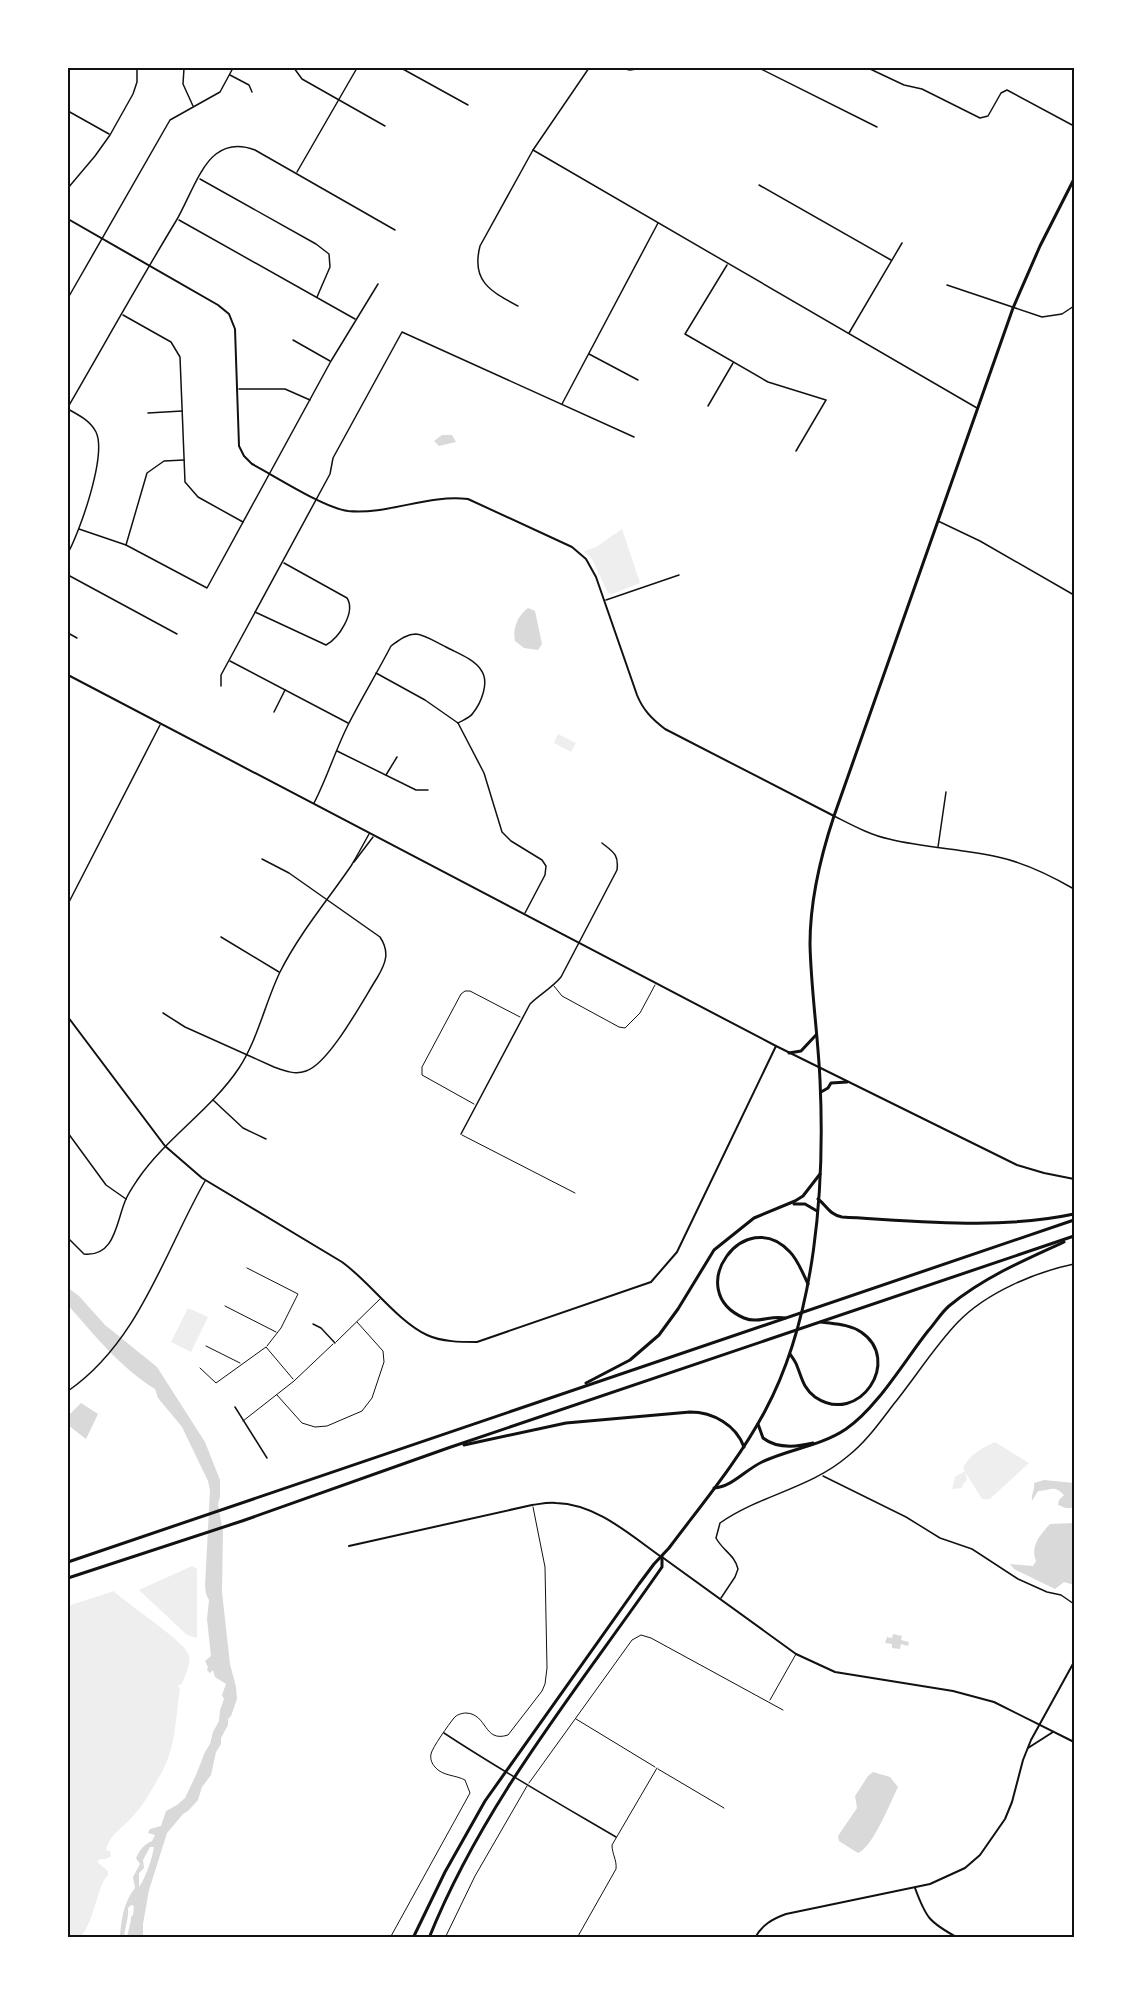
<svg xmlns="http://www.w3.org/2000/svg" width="1142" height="2005" font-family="Rubik,sans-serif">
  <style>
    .green { fill: #eee }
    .water { fill: #d9d9d9; fill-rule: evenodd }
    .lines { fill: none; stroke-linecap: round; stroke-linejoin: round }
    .service { stroke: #111; stroke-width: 1 }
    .minor { stroke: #111; stroke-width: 1.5 }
    .tertiary { stroke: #111; stroke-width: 2 }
    .secondary { stroke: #111; stroke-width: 2 }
    .primary { stroke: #111; stroke-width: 3 }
    .motorway { stroke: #111; stroke-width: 3 }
    .neatline { fill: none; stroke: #111; stroke-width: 2 }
  </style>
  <rect width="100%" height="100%" fill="#fff"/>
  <g class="green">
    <polygon points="622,529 640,583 612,594 608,593 592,559 584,551 596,547"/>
    <polygon points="558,734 576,743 571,752 554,743"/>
    <polygon points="188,1308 208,1317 191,1352 171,1342"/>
    <path d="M995,1442L1029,1463L990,1499H982L965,1472L967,1480L963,1484L962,1488L952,1489L955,1477L965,1471L963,1468C970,1454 981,1449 995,1442Z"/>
    <polygon points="192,1566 197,1569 197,1638 187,1635 139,1590"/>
    <path d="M114,1591C127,1605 187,1642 189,1656C191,1664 185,1676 182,1684L177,1686L180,1688C176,1715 176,1745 163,1770C154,1786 144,1805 132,1817C123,1828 109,1835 106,1850L110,1851L111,1856L106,1859H100L97,1862L108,1871V1875C97,1885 95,1922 80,1937H68V1606Z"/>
  </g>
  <g class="water">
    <polygon points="442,435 452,435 456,442 439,446 434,441"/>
    <path d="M528,608L535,611L542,644L538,650L524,648L515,641C512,629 518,615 528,608Z"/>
    <path d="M68,1288L79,1296L105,1325L157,1367L205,1442L220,1480V1497L218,1504L223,1532L222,1592L230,1664L236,1687L237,1699L231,1716L228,1719V1725L221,1738V1744L216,1752L211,1775L202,1787L198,1800L188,1811L183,1814L167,1833L149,1890L143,1924V1937L139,1936L138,1937H127L131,1920V1917L133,1915L134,1906L131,1905L128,1908C129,1917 125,1928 124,1937H120C121,1920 124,1901 135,1888L133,1877L140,1864L136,1858C140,1850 143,1845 152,1841L155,1835L148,1833L150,1829L161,1826L166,1811L177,1805L185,1798L196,1775L205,1752L210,1744L213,1732L219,1721L220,1710L224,1699L222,1695L226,1684L215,1677L213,1670L210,1673L207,1670L208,1667L205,1661L211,1656L207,1619L209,1600L206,1594L205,1586L210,1490L208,1481L182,1427L158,1398L155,1389C121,1368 94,1335 68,1305ZM150,1847H154C152,1859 146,1877 139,1887V1873L144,1868L143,1860Z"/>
    <polygon points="81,1403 98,1414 86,1439 68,1425 68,1416"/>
    <path d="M1044,1480L1074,1483V1508H1066L1058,1505L1059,1500L1064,1495C1053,1484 1051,1491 1038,1491L1032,1501C1031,1494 1035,1490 1034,1483Z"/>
    <path d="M1074,1523V1585L1064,1582L1055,1589L1014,1569L1010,1564L1033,1566L1036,1561C1030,1546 1040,1535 1050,1524Z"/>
    <polygon points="893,1634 902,1636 901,1640 909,1642 908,1646 901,1644 900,1649 892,1648 892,1644 885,1643 887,1637 892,1638"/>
    <path d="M873,1772L890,1777L898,1787C890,1803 873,1847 858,1853L839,1841L838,1836L857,1808L855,1796L868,1776Z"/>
  </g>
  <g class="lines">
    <g class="service">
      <polyline points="554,986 562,996 619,1027 625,1028 640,1013 655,985"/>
      <polyline points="474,1104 422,1075 422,1067 461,994 465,991 470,991 520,1017"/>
      <polyline points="462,1135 575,1193"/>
      <polyline points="247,1268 298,1294 281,1328 267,1346"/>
      <polyline points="225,1306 276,1332"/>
      <polyline points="336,1342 380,1299"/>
      <polyline points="206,1346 240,1363"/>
      <polyline points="200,1368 216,1383 266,1347 293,1379"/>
      <polyline points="277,1395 302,1423 315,1427 327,1426 362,1411 372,1398 384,1362 383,1351 357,1322"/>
      <polyline points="243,1421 294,1381 333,1344"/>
      <polyline points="770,1700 796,1654"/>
      <polyline points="576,1719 655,1767"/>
      <polyline points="658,1769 724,1808"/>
      <polyline points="529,1783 632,1640 641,1635 651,1638 783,1710"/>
      <path d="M390,1938L470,1793L465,1780C456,1775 442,1776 435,1767C432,1764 430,1759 431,1754C432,1748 449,1724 454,1718C456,1715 462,1713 466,1713C488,1714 483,1743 508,1735L542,1691L545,1684L547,1668L545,1567L533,1507"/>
      <polyline points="445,1938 475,1876 527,1786"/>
      <path d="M577,1938L616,1869C617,1860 612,1854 612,1845L657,1768"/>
    </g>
    <g class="minor">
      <polyline points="184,68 183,84 193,106"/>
      <polyline points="294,68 302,79 385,126"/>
      <polyline points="401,68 468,105"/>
      <polyline points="620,68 630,70 643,68"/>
      <polyline points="759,68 877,127"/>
      <polyline points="868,68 904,85 922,89 980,118 988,116 1001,93 1007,90 1074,126"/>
      <polyline points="230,75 249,85 252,92"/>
      <polyline points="68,111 109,134"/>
      <polyline points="533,150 977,408"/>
      <polyline points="297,172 357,68"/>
      <polyline points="200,179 316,244 329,254 330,267 317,297"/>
      <polyline points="759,185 891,260"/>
      <polyline points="68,188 95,156 110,135 133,94 137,82 137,68"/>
      <polyline points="179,220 355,319"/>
      <polyline points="727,265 685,334 768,382 826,400 796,451"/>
      <polyline points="947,285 1042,317 1062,314 1074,306"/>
      <polyline points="68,298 170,120 220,92 233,68"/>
      <path d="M518,306C490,291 471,281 480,246L533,150L589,68"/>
      <polyline points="123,315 171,342 180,357 185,482 198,497 243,522"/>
      <polyline points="849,333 902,243"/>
      <polyline points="293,340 330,361"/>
      <polyline points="589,354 638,380"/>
      <polyline points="239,389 285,389 310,400"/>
      <polyline points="562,404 658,223"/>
      <polyline points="708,406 733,363"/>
      <path d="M68,407C104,345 139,282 176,221C188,201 199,167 216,154C229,144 242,145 255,150L395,230"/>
      <path d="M68,409C78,415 90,420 96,432C107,455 80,531 68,553"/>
      <polyline points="148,413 182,411"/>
      <polyline points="938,521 980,541 1074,595"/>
      <polyline points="79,529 126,545 207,588 331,361 378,284"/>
      <polyline points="126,545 147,473 164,461 184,460"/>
      <polyline points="68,575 177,634"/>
      <polyline points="606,600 679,575"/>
      <path d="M255,612L326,645C339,638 356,612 347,598L284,563"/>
      <polyline points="68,633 77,638"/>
      <polyline points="230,661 348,723"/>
      <polyline points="376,673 425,700 458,723 484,773 502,832 511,841 542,860 546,866 545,875 525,913"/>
      <polyline points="221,686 221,675 330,474 333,458 402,332 634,437"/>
      <polyline points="274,712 285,690"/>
      <polyline points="337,751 416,790 428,790"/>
      <polyline points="386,775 397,757"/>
      <path d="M314,803C327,778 335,751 348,725C361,699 377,673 391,646C398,641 406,634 416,634C426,635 437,643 446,647C457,653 474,659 481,670C490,682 481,703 473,713C470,718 463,720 458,723"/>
      <path d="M834,816C852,825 870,835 889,839C925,848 962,849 998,857C1026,863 1050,875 1074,889"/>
      <polyline points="938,847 946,792"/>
      <polyline points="354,862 373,837"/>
      <polyline points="68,904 160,725"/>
      <polyline points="221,937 279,972"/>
      <path d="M163,1013L185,1027L274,1067C285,1071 295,1075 306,1071C329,1064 363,1000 377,978C386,963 390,952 380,937L289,873L262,859"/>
      <polyline points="213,1100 243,1128 266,1139"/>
      <polyline points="68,1133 106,1185 126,1199"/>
      <path d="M461,1134L530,1004C540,994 552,988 561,977L617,870C619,854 613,852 602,843"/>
      <path d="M68,1238L84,1254C116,1257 116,1221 126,1199C129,1192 134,1185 138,1179C166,1138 211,1110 239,1068C258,1039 265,1003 280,972C299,934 327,901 351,866C357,856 363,845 369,834"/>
      <polyline points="313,1324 321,1328 335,1343"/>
      <path d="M68,1391C139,1342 164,1253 205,1181"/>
      <polyline points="235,1407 267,1458"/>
      <polyline points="823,1476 906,1517 940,1538 972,1549 1018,1579 1047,1592 1061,1595 1074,1604"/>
      <path d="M721,1598L735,1577L738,1569C735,1555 723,1551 716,1538L720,1523C760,1495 811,1488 848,1456C866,1442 880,1422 893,1405C915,1378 934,1347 958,1322C986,1293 1035,1272 1074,1264"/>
      <path d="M444,1733C500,1770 558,1803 616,1837"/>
    </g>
    <g class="tertiary">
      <path d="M68,219L218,305L229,314L235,329L239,446L244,456L252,464C275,476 324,508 348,511C388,515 428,494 468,499L572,547L586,559L596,577L637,695C643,710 652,719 665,729L834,816"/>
      <polyline points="68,675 776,1046 1017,1165 1044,1173 1074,1179"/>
      <path d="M68,1017L165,1146L202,1178L342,1262C370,1282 397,1321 427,1335C442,1342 461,1342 477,1342L651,1282L677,1252L776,1046"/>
      <path d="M349,1546L532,1505C540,1504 548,1502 556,1503C596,1504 629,1534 660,1556"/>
      <path d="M915,1888C926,1918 929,1922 958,1938"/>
      <path d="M755,1938C762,1925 772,1919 786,1914L930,1884L965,1868L980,1855L1005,1819L1012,1802L1023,1760L1031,1740L1074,1662"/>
    </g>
    <g class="secondary">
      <polyline points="662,1557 796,1654 835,1672 953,1691 994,1702 1074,1742"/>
      <polyline points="1028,1748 1053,1732"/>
    </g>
    <g class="primary">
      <polyline points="789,1053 801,1051 816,1035"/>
      <polyline points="821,1092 828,1088 831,1083 847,1082"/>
      <path d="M413,1938L445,1872L485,1801L639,1584L654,1564L669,1548C702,1504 739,1460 765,1411C816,1316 825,1186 820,1080C818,1035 811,990 810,944C810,900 820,858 834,816L1013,308L1040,246L1074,179"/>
      <path d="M429,1938C484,1801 579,1687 662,1567V1557"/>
    </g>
    <g class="motorway">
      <path d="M818,1199C827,1206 830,1215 842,1217C918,1221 999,1230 1074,1214"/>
      <polyline points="794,1204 805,1204 817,1211"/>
      <path d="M785,1318C770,1315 758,1324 744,1318C681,1291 745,1203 790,1252C798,1260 803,1274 808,1284"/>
      <path d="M790,1354C792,1357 796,1362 797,1366C802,1378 803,1388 815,1397C859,1427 903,1360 861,1332C849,1324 834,1324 821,1322"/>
      <polyline points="586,1383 630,1360 659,1335 678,1309 714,1250 754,1218 795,1201 803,1196 820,1174"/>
      <path d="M758,1424L763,1438C777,1449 797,1447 813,1443"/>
      <path d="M464,1445L566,1423L690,1412C713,1412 736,1425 744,1447"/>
      <path d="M714,1488C732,1487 745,1470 762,1462C789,1449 821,1446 846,1429C877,1408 905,1360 928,1331C935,1323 941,1313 949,1306C983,1278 1024,1260 1064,1242"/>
      <polyline points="68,1562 1074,1220"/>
      <polyline points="68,1578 242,1521 448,1448 1074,1236"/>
    </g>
  </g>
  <rect width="1142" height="2005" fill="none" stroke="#ffffff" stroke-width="138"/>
  <rect x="69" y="69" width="1004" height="1867" class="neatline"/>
</svg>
